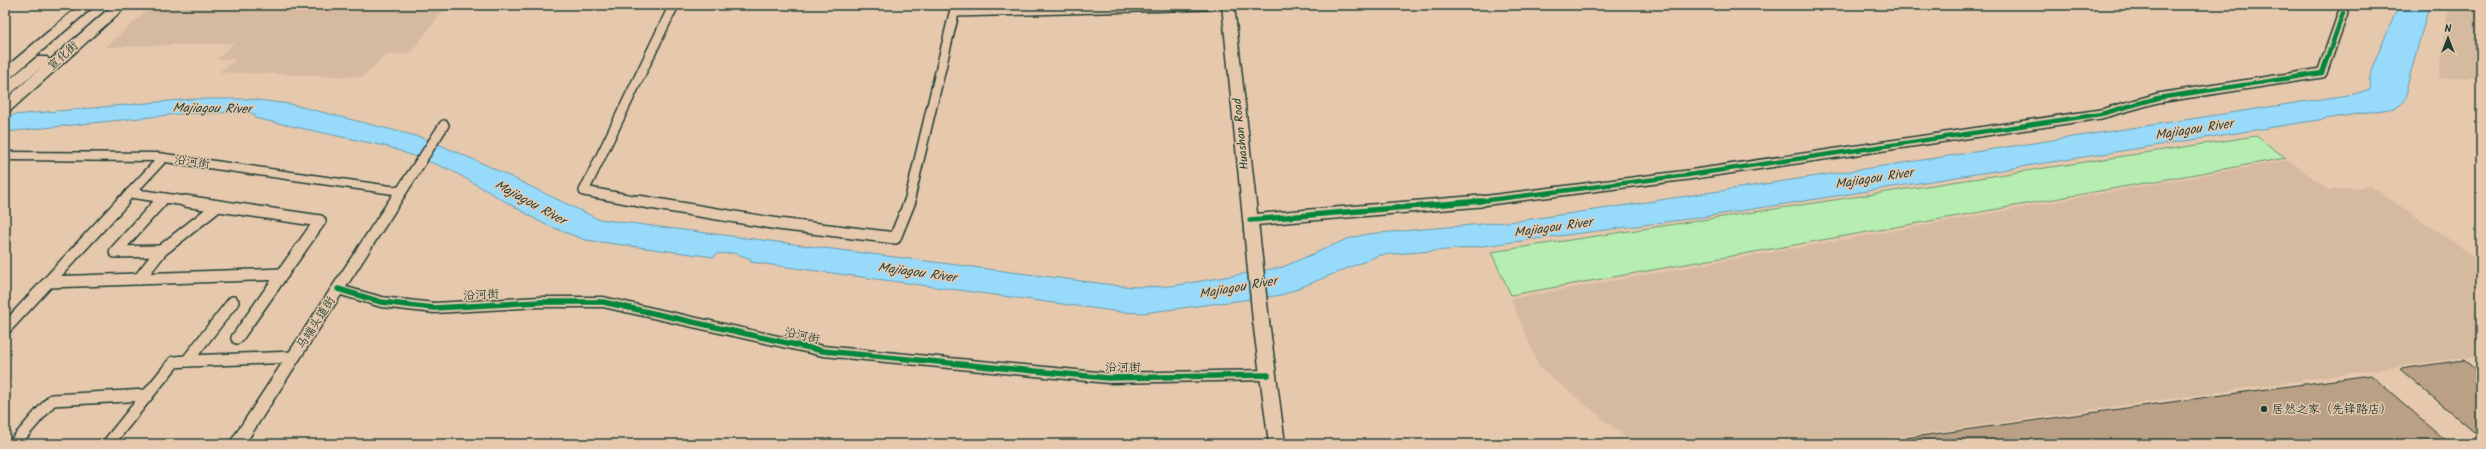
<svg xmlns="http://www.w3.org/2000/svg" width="2486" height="449" font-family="Kalam,'LXGW WenKai TC',sans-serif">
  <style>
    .built { fill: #d5ba9f }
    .green { fill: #b6edb0; stroke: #6a9572 }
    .water { fill: #98dafa; stroke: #689bab }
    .building { fill: #baa085; stroke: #1f3d34 }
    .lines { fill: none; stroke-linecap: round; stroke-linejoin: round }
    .minor-far1-casing { stroke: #1f3d34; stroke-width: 12 }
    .minor-casing { stroke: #1f3d34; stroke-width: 14 }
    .tertiary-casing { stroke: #1f3d34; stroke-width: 3 }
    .secondary-casing { stroke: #1f3d34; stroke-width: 3 }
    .trunk-casing { stroke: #1f3d34; stroke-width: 3 }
    .minor-far1 { stroke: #e6c9ad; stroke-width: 9 }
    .minor { stroke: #e6c9ad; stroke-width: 11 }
    .tertiary { fill: #e6c9ad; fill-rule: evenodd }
    .secondary { fill: #e6c9ad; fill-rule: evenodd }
    .trunk { fill: #e6c9ad; fill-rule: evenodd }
    .cycleway-far1-casing { stroke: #e6c9ad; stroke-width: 6 }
    .cycleway-casing { stroke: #e6c9ad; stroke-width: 8 }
    .cycleway-far1 { stroke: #00873e; stroke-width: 4.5 }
    .cycleway { stroke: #00873e; stroke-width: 5.5 }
    .poi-dot { fill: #1f3d34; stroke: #e6c9ad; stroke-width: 1.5 }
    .labels { text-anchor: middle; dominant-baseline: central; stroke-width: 3; stroke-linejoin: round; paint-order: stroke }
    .street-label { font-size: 12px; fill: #1f3d34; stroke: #e6c9ad }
    .poi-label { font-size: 12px; fill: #1f3d34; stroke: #e6c9ad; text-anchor: start }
    .water-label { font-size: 13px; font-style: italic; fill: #25453e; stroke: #e6c9ad }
  </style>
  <rect width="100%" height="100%" fill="#e6c9ad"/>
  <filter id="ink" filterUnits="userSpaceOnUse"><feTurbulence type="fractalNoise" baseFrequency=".025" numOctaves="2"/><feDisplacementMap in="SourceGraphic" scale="8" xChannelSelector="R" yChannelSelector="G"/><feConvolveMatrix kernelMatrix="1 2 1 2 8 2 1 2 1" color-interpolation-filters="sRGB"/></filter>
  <g filter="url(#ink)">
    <g class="built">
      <polygon points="153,5 448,5 409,54 386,55 362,77 219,72 236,59 216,60 234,43 106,47"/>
      <polygon points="2445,5 2481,5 2481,78 2439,78 2448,9"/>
      <polygon points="2289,160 2329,190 2371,186 2481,261 2481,355 1848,444 1634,444 1539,367 1511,299"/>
    </g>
    <polygon class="green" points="2256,136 2286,158 1511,295 1491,252"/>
    <path class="water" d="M2399,5L2429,6L2407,86C2408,98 2406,102 2395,108L1696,218L1460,249L1380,255L1282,295L1143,313L1121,312L750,262L751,259L734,253L716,254L714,257L585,240L544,224L451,170L389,147L254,118L256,115L248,112L179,114L5,132V116L13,115L192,99H249L290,104L424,138L484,164L598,219L1121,286L1143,287L1172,286L1283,267L1347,239L1367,234L1517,221L1608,208L2354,94L2370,89L2371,70Z"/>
    <g class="building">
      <polygon points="2464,360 2481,374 2481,438 2400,369"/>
      <polygon points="2371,375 2450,444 1905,444 1905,438"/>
    </g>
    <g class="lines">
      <defs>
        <g id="minor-far1">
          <polyline points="955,12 1210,5"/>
          <polyline points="421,161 444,125"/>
          <polyline points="130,193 192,202"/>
          <polyline points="122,202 163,158"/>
          <polyline points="160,202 164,198"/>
          <polyline points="643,202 584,191 674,5"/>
          <polyline points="909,202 956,5"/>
          <polyline points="1473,202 1688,175 2101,114 2158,98 2322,73 2343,13"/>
        </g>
        <g id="minor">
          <polyline points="185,201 320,221 237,338"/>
          <polyline points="638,201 778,224 895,238 910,201"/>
          <polyline points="1250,220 1481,201"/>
          <polyline points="161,251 115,252 161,201"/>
          <polyline points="139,279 161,251 218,206"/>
          <polyline points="49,282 283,274"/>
          <polyline points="5,329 123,201"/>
          <polyline points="187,361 294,357"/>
          <polyline points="14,444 52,400 147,395"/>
          <polyline points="108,444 174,362 187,361 233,302"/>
        </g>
        <polygon id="tertiary" points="5,152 158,153 398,187 417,158 425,158 427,161 346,287 382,297 434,303 540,297 603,297 823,346 1108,373 1268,370 1273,371 1275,375 1273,379 1268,380 1108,383 823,356 603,307 540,307 434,313 381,307 341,295 245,444 229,444 393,194 158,161 5,160"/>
        <polygon id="secondary" points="1222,5 1234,5 1269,321 1285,444 1269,444 1253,321"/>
        <g id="trunk">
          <polygon points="80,5 95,5 10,78 5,79 5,68"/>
          <polygon points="113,5 128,5 10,111 5,113 5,100 43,66 10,94 5,95 5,83 37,57 47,57 49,60 47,63"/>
        </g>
      </defs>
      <use href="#minor-far1" class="minor-far1-casing"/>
      <use href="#minor" class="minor-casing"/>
      <use href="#tertiary" class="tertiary-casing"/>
      <use href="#secondary" class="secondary-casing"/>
      <use href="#trunk" class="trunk-casing"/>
      <use href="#minor-far1" class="minor-far1"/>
      <use href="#minor" class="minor"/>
      <use href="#tertiary" class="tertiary"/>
      <use href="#secondary" class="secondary"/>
      <use href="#trunk" class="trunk"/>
      <defs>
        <polyline id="cycleway-far1" points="1473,202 1688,175 2101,114 2158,98 2322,73 2343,13"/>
        <g id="cycleway">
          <polyline points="1250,220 1481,201"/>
          <polyline points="338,289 381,302 434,308 540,302 603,302 823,351 1108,378 1268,375"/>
        </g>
      </defs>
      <use href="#cycleway-far1" class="cycleway-far1-casing"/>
      <use href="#cycleway" class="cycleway-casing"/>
      <use href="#cycleway-far1" class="cycleway-far1"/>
      <use href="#cycleway" class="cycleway"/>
    </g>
  </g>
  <circle class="poi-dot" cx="2264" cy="409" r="4"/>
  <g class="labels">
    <g class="street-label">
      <text transform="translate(63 56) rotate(-42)">宣化街</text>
      <text transform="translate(1241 134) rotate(-96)">Huashan Road</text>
      <text transform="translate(192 162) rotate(8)">沿河街</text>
      <text transform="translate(481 295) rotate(-3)">沿河街</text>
      <text transform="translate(316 323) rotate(-57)">马端头道街</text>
      <text transform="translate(802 336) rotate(13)">沿河街</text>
      <text x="1123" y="367">沿河街</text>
    </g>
    <g class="poi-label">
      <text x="2272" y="409">居然之家（先锋路店）</text>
    </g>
    <g class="water-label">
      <text transform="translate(212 109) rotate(1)">Majiagou River</text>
      <text transform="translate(2194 130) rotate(-9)">Majiagou River</text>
      <text transform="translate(1874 179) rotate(-9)">Majiagou River</text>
      <text transform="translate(530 203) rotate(29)">Majiagou River</text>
      <text transform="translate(1553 228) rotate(-8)">Majiagou River</text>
      <text transform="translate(917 273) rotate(8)">Majiagou River</text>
      <text transform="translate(1238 288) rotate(-10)">Majiagou River</text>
    </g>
  </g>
  <rect width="2486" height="449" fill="none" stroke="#e6c9ad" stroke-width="20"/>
  <rect x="10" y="10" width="2466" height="429" fill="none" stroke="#1f3d34" stroke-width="1.5" filter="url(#ink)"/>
  <g transform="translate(2448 38)" stroke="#e6c9ad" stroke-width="3" paint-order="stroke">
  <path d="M0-3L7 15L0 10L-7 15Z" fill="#1f3d34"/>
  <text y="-6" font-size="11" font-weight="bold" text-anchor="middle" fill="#1f3d34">N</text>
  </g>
</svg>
